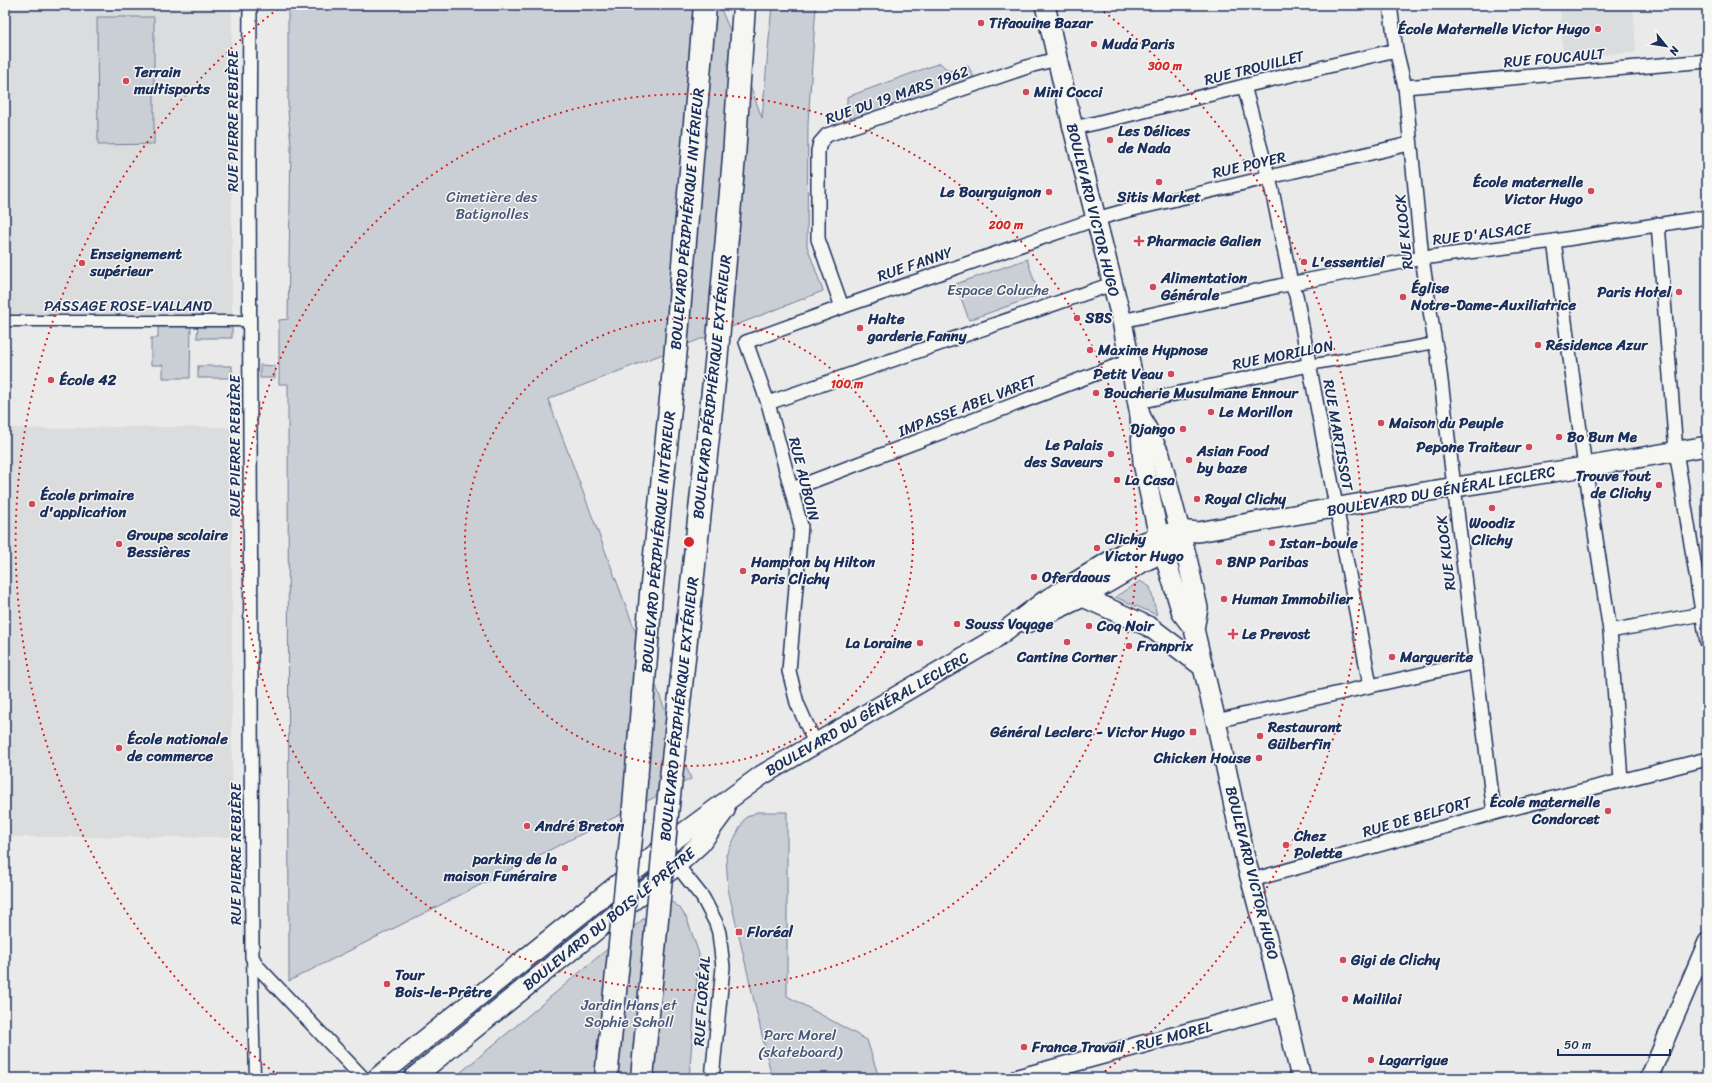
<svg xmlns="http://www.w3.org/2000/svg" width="1712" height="1083" font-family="Sriracha,sans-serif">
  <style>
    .built { fill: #dadcde }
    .green { fill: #caced5; stroke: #727e9a }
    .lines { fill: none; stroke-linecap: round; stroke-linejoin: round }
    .pedestrian-casing { stroke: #1b2f5e; stroke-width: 13 }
    .minor-casing { stroke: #1b2f5e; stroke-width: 16 }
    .tertiary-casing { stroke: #1b2f5e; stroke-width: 20 }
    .secondary-casing { stroke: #1b2f5e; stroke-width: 22 }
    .pedestrian { stroke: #f6f6f2; stroke-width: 10 }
    .minor { stroke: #f6f6f2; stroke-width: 13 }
    .tertiary { stroke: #f6f6f2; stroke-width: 17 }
    .secondary { stroke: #f6f6f2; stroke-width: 19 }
    .trunk-bridge-casing { stroke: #1b2f5e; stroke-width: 25; stroke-linecap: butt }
    .trunk-bridge { stroke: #f6f6f2; stroke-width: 22 }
    .ring { fill: none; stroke: #d62828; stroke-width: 2; stroke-dasharray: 2 4 }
    .poi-dot { fill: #d1495b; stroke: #f6f6f2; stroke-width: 1.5 }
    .labels { text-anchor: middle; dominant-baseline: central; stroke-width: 3; stroke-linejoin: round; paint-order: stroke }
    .poi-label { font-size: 15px; font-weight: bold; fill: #1b2f5e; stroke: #f6f6f2; text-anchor: start }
    .street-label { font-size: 15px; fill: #1b2f5e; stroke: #f6f6f2 }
    .park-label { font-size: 15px; fill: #47577c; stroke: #f6f6f2 }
    .centre { fill: #d62828; stroke: #f6f6f2; stroke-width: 2 }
    .ring-label { font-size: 12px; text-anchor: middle; font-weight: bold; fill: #d62828; stroke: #f6f6f2; stroke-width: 3; stroke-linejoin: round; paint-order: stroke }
  </style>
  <rect width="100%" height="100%" fill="#e9eae9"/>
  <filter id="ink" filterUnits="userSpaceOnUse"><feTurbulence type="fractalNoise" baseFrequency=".025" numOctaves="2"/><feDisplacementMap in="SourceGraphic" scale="8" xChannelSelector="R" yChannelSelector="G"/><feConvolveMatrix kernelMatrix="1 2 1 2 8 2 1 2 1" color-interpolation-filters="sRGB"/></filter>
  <g filter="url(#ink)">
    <g class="built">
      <polygon points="8,5 232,5 232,314 7,314"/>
      <polygon points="1560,5 1633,5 1636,52 1563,58"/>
      <polygon points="112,427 232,427 232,837 6,837 5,428 50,429"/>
    </g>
    <g class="green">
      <polygon points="288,5 719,5 730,30 762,118 772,5 816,5 808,123 807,246 823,291 548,399 691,779 289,981 288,384 279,384 279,320 288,319 291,145 288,111"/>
      <polygon points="97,17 154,17 154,144 98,145"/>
      <polygon points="940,63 949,71 968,66 974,77 855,119 850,118 847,115 847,97"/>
      <polygon points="1027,259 1039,295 969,320 956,284"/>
      <polygon points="191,326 190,378 163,378 163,365 151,365 151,338 158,338 158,327"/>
      <polygon points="198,326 232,326 232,338 197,338"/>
      <polygon points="260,365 275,366 275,378 260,378"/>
      <rect x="198" y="366" width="34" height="12"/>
      <polygon points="1140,581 1150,587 1157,615 1115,597"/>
      <polygon points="757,812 787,812 787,996 867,1040 879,1078 772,1078 728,889 726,855 745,818"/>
      <polygon points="672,902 680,908 687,919 699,954 689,1078 454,1078 661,904"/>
    </g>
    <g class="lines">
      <defs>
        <g id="pedestrian">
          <polyline points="5,321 250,321"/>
          <polyline points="1309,365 1435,343"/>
          <polyline points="252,957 255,1078"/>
        </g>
        <g id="minor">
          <polyline points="250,5 249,164 252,957 257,966 363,1078"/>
          <polyline points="1390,5 1396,50 1405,87 1422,258 1435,343 1438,356 1494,813"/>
          <polyline points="1244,86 1272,190 1291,283 1296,295 1370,685"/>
          <polyline points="1405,87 1707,61"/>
          <polyline points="1073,128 1096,123 1244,86 1396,50"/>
          <polyline points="1658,224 1676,451 1707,642"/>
          <polyline points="1554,241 1585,467 1610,631 1621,780"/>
          <polyline points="842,307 818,239 818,151 820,143 827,135 1033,65 1057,59"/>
          <polyline points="1122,321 1279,286 1422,258 1554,241 1707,217"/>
          <polyline points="1138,402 1309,365"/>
          <polyline points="768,403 1112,284"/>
          <polyline points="792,489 1129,361"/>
          <polyline points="1610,631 1707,613"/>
          <polyline points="1216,721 1476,662"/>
          <polyline points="815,743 797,703 789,671 801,526 768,403 746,342 842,307 1096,219 1121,212 1409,144"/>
          <polyline points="672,859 703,898 716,923 719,933 723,967 712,1078"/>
          <polyline points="1252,880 1494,813 1707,759"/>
        </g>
        <g id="tertiary">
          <polyline points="1018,1078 1284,1006"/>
          <polyline points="1649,1078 1707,942"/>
        </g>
        <g id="secondary">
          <polyline points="1045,5 1073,128 1122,321 1140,415 1143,463 1159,537 1182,613 1194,629"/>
          <polyline points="1140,415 1160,455 1187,558 1198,608 1194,629 1203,667 1218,730 1245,858 1280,987 1301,1078"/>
          <polyline points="1083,597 1150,627 1203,667"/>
          <polyline points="1027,623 1083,597 1143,562 1175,547"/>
          <polyline points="377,1078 663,848 762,775 993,640 1043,602 1136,545 1179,530 1198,532 1430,491 1585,467 1707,446"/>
          <polyline points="413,1078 677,865 700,844 725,810"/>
        </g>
      </defs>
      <use href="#pedestrian" class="pedestrian-casing"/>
      <use href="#minor" class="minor-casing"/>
      <use href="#tertiary" class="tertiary-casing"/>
      <use href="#secondary" class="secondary-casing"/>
      <use href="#pedestrian" class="pedestrian"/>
      <use href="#minor" class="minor"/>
      <use href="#tertiary" class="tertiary"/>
      <use href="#secondary" class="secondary"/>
      <defs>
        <g id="trunk-bridge">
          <polyline points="606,1078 633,819 651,594 675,359 705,5"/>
          <polyline points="642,1078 666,824 716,363 734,157 744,5"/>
        </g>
      </defs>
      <use href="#trunk-bridge" class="trunk-bridge-casing"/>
      <use href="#trunk-bridge" class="trunk-bridge"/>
    </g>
  </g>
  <g class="ring">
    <circle cx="689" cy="542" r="224"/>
    <circle cx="689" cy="542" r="448"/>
    <path d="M279 1076A673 673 0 0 1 279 8M1099 8A673 673 0 0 1 1099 1076"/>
  </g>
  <g class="poi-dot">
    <circle cx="981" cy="23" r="4"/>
    <circle cx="1598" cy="29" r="4"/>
    <circle cx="1094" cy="44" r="4"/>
    <circle cx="126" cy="81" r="4"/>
    <circle cx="1026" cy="92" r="4"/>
    <circle cx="1110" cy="140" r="4"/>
    <circle cx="1159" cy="182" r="4"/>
    <circle cx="1591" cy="191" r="4"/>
    <circle cx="1049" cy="192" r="4"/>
    <path d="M1137 235h4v4h4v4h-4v4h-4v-4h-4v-4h4z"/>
    <circle cx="1304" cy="262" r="4"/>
    <circle cx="82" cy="263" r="4"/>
    <circle cx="1153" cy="287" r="4"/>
    <circle cx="1679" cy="292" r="4"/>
    <circle cx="1403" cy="297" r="4"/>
    <circle cx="1077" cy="318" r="4"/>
    <circle cx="860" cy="328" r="4"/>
    <circle cx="1538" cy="345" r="4"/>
    <circle cx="1090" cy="350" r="4"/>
    <circle cx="1171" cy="374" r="4"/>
    <circle cx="51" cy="380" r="4"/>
    <circle cx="1096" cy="393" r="4"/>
    <circle cx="1211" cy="412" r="4"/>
    <circle cx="1381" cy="423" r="4"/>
    <circle cx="1183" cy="429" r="4"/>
    <circle cx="1559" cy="437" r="4"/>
    <circle cx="1529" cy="447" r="4"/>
    <circle cx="1111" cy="454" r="4"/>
    <circle cx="1189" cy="460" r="4"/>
    <circle cx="1117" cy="480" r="4"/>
    <circle cx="1659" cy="485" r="4"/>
    <circle cx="1197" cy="499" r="4"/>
    <circle cx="32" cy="504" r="4"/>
    <circle cx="1492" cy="508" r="4"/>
    <circle cx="1272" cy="543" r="4"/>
    <circle cx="119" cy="544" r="4"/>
    <circle cx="1097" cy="548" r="4"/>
    <circle cx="1219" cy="562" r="4"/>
    <circle cx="743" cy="571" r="4"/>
    <circle cx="1034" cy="577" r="4"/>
    <circle cx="1224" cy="599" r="4"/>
    <circle cx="957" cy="624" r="4"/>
    <circle cx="1089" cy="626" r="4"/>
    <path d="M1231 628h4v4h4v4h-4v4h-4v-4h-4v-4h4z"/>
    <circle cx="1067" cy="642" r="4"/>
    <circle cx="920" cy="643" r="4"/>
    <circle cx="1129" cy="646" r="4"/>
    <circle cx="1392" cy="657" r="4"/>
    <rect x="1189" y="728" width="8" height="8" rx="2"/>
    <circle cx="1260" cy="736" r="4"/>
    <circle cx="119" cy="748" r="4"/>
    <circle cx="1259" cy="758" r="4"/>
    <circle cx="1608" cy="811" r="4"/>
    <circle cx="527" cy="826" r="4"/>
    <circle cx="1286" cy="845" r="4"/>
    <circle cx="565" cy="868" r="4"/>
    <rect x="735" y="928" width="8" height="8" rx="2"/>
    <circle cx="1343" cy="960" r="4"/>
    <circle cx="387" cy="984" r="4"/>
    <circle cx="1345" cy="999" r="4"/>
    <circle cx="1024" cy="1047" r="4"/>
    <circle cx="1371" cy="1060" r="4"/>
  </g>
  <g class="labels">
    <g class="poi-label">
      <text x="989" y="23">Tifaouine Bazar</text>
      <text x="1590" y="29" text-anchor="end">École Maternelle Victor Hugo</text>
      <text x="1102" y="44">Muda Paris</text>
      <text x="134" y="72">Terrain<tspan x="134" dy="17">multisports</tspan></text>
      <text x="1034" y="92">Mini Cocci</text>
      <text x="1118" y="131">Les Délices<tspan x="1118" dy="17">de Nada</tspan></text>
      <text x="1583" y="182" text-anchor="end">École maternelle<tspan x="1583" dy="17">Victor Hugo</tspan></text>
      <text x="1041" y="192" text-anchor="end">Le Bourguignon</text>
      <text x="1159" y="197" text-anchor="middle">Sitis Market</text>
      <text x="1147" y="241">Pharmacie Galien</text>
      <text x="90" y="254">Enseignement<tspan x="90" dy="17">supérieur</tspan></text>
      <text x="1312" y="262">L'essentiel</text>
      <text x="1161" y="278">Alimentation<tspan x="1161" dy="17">Générale</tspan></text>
      <text x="1411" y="288">Église<tspan x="1411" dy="17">Notre-Dame-Auxiliatrice</tspan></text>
      <text x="1671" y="292" text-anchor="end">Paris Hotel</text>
      <text x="1085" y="318">SBS</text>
      <text x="868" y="319">Halte<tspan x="868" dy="17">garderie Fanny</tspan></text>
      <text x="1546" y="345">Résidence Azur</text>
      <text x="1098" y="350">Maxime Hypnose</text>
      <text x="1163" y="374" text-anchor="end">Petit Veau</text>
      <text x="59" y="380">École 42</text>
      <text x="1104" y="393">Boucherie Musulmane Ennour</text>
      <text x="1219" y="412">Le Morillon</text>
      <text x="1389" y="423">Maison du Peuple</text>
      <text x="1175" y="429" text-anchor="end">Django</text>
      <text x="1567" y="437">Bo Bun Me</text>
      <text x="1103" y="445" text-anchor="end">Le Palais<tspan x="1103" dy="17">des Saveurs</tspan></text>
      <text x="1521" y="447" text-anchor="end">Pepone Traiteur</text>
      <text x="1197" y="451">Asian Food<tspan x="1197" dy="17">by baze</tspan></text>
      <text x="1651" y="476" text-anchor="end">Trouve tout<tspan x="1651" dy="17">de Clichy</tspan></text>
      <text x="1125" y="480">La Casa</text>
      <text x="40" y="495">École primaire<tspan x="40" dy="17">d'application</tspan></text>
      <text x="1205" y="499">Royal Clichy</text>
      <text x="1492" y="523" text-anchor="middle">Woodiz<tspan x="1492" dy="17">Clichy</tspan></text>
      <text x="127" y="535">Groupe scolaire<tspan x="127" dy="17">Bessières</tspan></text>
      <text x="1105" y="539">Clichy<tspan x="1105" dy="17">Victor Hugo</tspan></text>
      <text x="1280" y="543">Istan-boule</text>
      <text x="751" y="562">Hampton by Hilton<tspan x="751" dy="17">Paris Clichy</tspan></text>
      <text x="1227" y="562">BNP Paribas</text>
      <text x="1042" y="577">Oferdaous</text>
      <text x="1232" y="599">Human Immobilier</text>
      <text x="965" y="624">Souss Voyage</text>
      <text x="1097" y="626">Coq Noir</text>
      <text x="1242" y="634">Le Prevost</text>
      <text x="912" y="643" text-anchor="end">La Loraine</text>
      <text x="1137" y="646">Franprix</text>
      <text x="1067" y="657" text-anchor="middle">Cantine Corner</text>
      <text x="1400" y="657">Marguerite</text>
      <text x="1268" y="727">Restaurant<tspan x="1268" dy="17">Gülberfin</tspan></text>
      <text x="1185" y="732" text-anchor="end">Général Leclerc - Victor Hugo</text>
      <text x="127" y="739">École nationale<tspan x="127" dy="17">de commerce</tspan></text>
      <text x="1251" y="758" text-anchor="end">Chicken House</text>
      <text x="1600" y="802" text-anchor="end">École maternelle<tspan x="1600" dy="17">Condorcet</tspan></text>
      <text x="535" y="826">André Breton</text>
      <text x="1294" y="836">Chez<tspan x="1294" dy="17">Polette</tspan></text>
      <text x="557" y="859" text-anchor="end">parking de la<tspan x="557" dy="17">maison Funéraire</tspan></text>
      <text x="747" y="932">Floréal</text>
      <text x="1351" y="960">Gigi de Clichy</text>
      <text x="395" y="975">Tour<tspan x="395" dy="17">Bois-le-Prêtre</tspan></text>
      <text x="1353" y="999">Maililai</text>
      <text x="1032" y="1047">France Travail</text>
      <text x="1379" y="1060">Lagarrigue</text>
    </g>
    <g class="street-label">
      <text transform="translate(1554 58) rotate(-5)">RUE FOUCAULT</text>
      <text transform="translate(1254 68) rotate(-14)">RUE TROUILLET</text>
      <text transform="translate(897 95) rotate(-19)">RUE DU 19 MARS 1962</text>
      <text transform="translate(233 121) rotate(-90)">RUE PIERRE REBIÈRE</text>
      <text transform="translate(1249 165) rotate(-13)">RUE POYER</text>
      <text transform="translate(1093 210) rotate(76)">BOULEVARD VICTOR HUGO</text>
      <text transform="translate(687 219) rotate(-85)">BOULEVARD PÉRIPHÉRIQUE INTÉRIEUR</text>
      <text transform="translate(1404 232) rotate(-96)">RUE KLOCK</text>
      <text transform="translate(1482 234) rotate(-7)">RUE D'ALSACE</text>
      <text transform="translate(915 264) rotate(-19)">RUE FANNY</text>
      <text x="128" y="306">PASSAGE ROSE-VALLAND</text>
      <text transform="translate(1283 355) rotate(-11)">RUE MORILLON</text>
      <text transform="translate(712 387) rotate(-84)">BOULEVARD PÉRIPHÉRIQUE EXTÉRIEUR</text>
      <text transform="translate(967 406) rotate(-21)">IMPASSE ABEL VARET</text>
      <text transform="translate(1338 435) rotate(80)">RUE MARTISSOT</text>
      <text transform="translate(235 446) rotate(-90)">RUE PIERRE REBIÈRE</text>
      <text transform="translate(804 479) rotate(76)">RUE AUBOIN</text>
      <text transform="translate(1441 491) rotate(-10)">BOULEVARD DU GÉNÉRAL LECLERC</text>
      <text transform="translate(658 542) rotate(-85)">BOULEVARD PÉRIPHÉRIQUE INTÉRIEUR</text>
      <text transform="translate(1446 553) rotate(-97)">RUE KLOCK</text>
      <text transform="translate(679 709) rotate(-84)">BOULEVARD PÉRIPHÉRIQUE EXTÉRIEUR</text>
      <text transform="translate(867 714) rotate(-30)">BOULEVARD DU GÉNÉRAL LECLERC</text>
      <text transform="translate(1417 817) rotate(-16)">RUE DE BELFORT</text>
      <text transform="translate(236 854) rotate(-90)">RUE PIERRE REBIÈRE</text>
      <text transform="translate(1252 873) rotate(76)">BOULEVARD VICTOR HUGO</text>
      <text transform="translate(609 919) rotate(-39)">BOULEVARD DU BOIS LE PRÊTRE</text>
      <text transform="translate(702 1001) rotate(-86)">RUE FLORÉAL</text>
      <text transform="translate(1174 1036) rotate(-15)">RUE MOREL</text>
    </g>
    <g class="park-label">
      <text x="492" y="197">Cimetière des<tspan x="492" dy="17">Batignolles</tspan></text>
      <text x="998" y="290">Espace Coluche</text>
      <text x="629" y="1005">Jardin Hans et<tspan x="629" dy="17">Sophie Scholl</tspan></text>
      <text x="800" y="1035">Parc Morel<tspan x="800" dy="17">(skateboard)</tspan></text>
    </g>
  </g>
  <circle cx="689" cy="542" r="6" class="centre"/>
  <g class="ring-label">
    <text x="1165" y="70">300 m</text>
    <text x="1006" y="229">200 m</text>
    <text x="847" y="388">100 m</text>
  </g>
  <rect width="1712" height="1083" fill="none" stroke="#f6f6f2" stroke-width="20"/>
  <rect x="10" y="10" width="1692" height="1063" fill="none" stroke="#1b2f5e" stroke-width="1.5" filter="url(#ink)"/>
  <g transform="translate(1666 46) rotate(120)" stroke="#f6f6f2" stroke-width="3" paint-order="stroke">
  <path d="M0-3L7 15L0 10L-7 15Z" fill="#1b2f5e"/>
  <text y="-6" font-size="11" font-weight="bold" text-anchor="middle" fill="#1b2f5e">N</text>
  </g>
  <path d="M1558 1049v6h112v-6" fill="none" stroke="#1b2f5e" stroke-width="2"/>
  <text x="1564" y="1049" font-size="12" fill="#1b2f5e" stroke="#f6f6f2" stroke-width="3" paint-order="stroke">50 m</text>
</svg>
